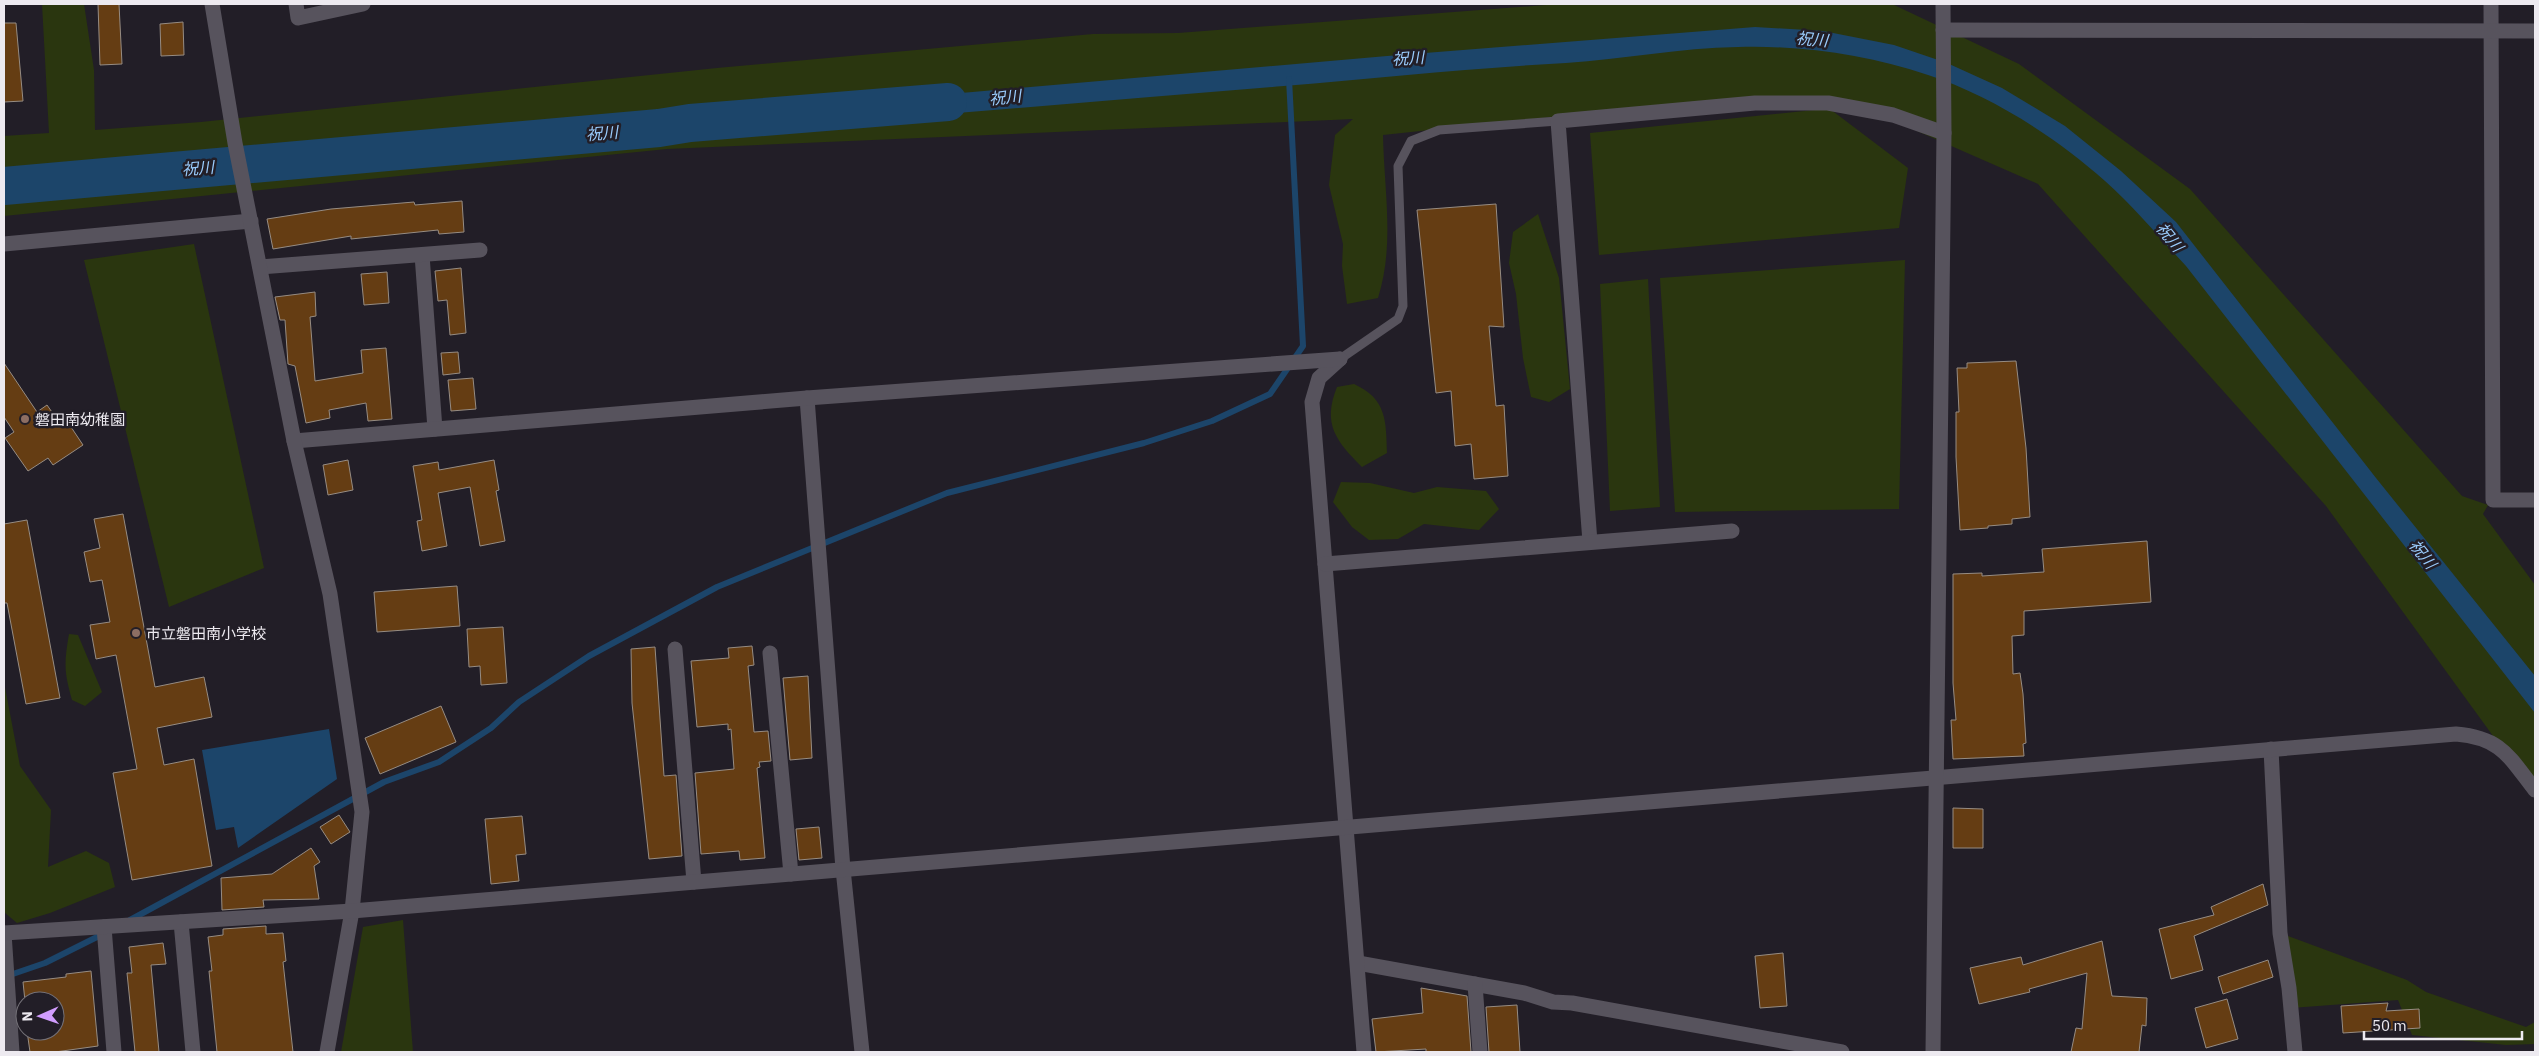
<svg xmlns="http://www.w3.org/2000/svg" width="2539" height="1056" font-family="'IBM Plex Sans','Noto Sans JP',sans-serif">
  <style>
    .green { fill: #2a360f }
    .water { fill: #1c456a }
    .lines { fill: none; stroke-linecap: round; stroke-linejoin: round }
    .stream { stroke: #1c456a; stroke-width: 6 }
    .river { stroke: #1c456a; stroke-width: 38 }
    .building { fill: #653d13; stroke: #968c83 }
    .service { stroke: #57535d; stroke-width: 9 }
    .minor { stroke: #57535d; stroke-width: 15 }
    .tertiary { stroke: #57535d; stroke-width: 15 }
    .education-dot { fill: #8d6e63; stroke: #221e27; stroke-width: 2 }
    .labels { text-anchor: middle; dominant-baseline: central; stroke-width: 5; stroke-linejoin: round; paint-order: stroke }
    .poi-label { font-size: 15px; fill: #edeaf0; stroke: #221e27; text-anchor: start }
    .water-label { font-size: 16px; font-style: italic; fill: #9accfd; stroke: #221e27 }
  </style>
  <rect width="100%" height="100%" fill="#221e27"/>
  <g class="green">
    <path d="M42,4H84L94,70L95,130L201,122L717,68L1093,34L1178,33L1559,4H1892L2019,64L2190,189L2462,496L2488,505L2483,514L2535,585V786L2501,747L2326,506L2038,184L1869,110L1830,109L1908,168L1899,228L1599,255L1590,133L1824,109L1685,103L1383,135C1384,190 1395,244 1378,298L1347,304L1342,266L1343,244L1329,185L1335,135L1353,119L667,149L4,216V136L49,133Z"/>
    <polygon points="1538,214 1559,278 1570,389 1549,402 1531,397 1523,358 1516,294 1509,263 1513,232"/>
    <polygon points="194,244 264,568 169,607 84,260"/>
    <polygon points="1905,260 1899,509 1675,512 1660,278"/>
    <polygon points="1648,279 1660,507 1610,511 1600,284"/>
    <path d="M1354,384C1387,399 1386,421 1387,453L1362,467C1336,441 1322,424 1337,387Z"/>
    <polygon points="1341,482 1370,483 1414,493 1437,487 1486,491 1499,509 1479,530 1424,524 1398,539 1369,540 1352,527 1333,502"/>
    <path d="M69,634L78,635L102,692L85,706L72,700C64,672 64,663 69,634Z"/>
    <polygon points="4,682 20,766 51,810 48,867 86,851 109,863 115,887 50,913 17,923 4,912"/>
    <polygon points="403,920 413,1052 341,1052 363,927"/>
    <polygon points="2280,933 2407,980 2426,992 2526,1027 2535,1022 2535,1044 2506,1045 2412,1035 2398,1000 2291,1008"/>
  </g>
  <g class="water">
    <path d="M1755,27L1823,31L1894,45L1947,63L2002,88L2065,126L2121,171L2176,222L2376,478L2535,676V713L2186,266C2159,237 2134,207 2105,181C2056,137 1990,95 1928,75C1868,55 1801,45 1738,47C1680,48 1623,59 1566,63C1471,68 1378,78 1284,86C1151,97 1018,108 884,119L904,98L1387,56Z"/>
    <polygon points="329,729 337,779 238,848 234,827 216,830 202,750"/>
  </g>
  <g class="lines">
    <g class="stream">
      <polyline points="130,920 384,782 439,762 491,728 519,702 589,656 717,587 947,493 1144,443 1212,421 1270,394 1303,346 1289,79"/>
      <polyline points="7,976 45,963 103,934"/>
    </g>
    <polyline class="river" points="4,186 659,128 690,123 948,102"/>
  </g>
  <g class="building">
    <polygon points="98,4 119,4 122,64 100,65"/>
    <polygon points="183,22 184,55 161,56 160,24"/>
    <polygon points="4,23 16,23 23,101 4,102"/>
    <polygon points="462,201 464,232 439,234 438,230 351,239 351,236 273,249 267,219 331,209 414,202 415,205"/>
    <polygon points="1496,204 1504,327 1489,326 1496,406 1504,405 1508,476 1474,479 1471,444 1455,446 1451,391 1436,393 1417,210"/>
    <polygon points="461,268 466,333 450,335 447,300 438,301 435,271"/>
    <polygon points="387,272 389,303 364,305 361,274"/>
    <polygon points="315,292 316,316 310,317 315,381 363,373 361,350 386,348 392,419 368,421 366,403 329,410 330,418 306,423 295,366 288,364 285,320 280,320 275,297"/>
    <polygon points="458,352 460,373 443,375 441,353"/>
    <polygon points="2016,361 2026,448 2030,517 2012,519 2012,524 1988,526 1988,528 1960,530 1956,457 1956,412 1959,412 1957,368 1967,368 1967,363"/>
    <polygon points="4,363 37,412 47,405 61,425 67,421 83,445 53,465 48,458 28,471 5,438 14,432 4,417"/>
    <polygon points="473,378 476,409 451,411 448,380"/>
    <polygon points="348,460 353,490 328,495 323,465"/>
    <polygon points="494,460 499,490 496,491 505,541 480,546 470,487 438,493 447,546 422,551 417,521 422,520 413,466 438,462 439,470"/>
    <polygon points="123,514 155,687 204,677 212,717 157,728 164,765 194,759 212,866 132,880 113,773 137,769 116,655 96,659 90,625 110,622 102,580 90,582 84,552 100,548 94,519"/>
    <polygon points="27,520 60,698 26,704 7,603 4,603 4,524"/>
    <polygon points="2147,541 2151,602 2024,611 2024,635 2012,636 2013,674 2020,673 2023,694 2026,743 2023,744 2024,756 1953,759 1951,720 1956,720 1953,683 1953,574 1982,573 1982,576 2044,572 2042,549"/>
    <polygon points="457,586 460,626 377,632 374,592"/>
    <polygon points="503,627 507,683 481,685 480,666 469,667 467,629"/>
    <polygon points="752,646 754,665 748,666 754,732 768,731 771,761 759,762 760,767 757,768 765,858 740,860 739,851 701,854 695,773 734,769 731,729 728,730 728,724 697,727 691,661 729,658 728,648"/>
    <polygon points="655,647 664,776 676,775 682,856 649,859 632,703 631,649"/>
    <polygon points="808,676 812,758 790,760 783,678"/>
    <polygon points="441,706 456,742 380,774 365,738"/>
    <polygon points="1953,808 1983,809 1983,848 1953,848"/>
    <polygon points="339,815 350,832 331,844 320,827"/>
    <polygon points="522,816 526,854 516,855 519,881 491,884 485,819"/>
    <polygon points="819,827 822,858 799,860 796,829"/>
    <polygon points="311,848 320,862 314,866 319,899 263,900 264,907 222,910 221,878 272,874"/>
    <polygon points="2263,884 2268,905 2194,936 2203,970 2171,979 2159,929 2214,915 2211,907"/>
    <polygon points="266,926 266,934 283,933 286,961 283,962 293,1052 217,1052 209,971 212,971 208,937 223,935 223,929"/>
    <polygon points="2102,941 2112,996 2147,998 2146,1026 2142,1025 2139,1052 2071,1052 2076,1028 2082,1029 2087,973 2029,989 2030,992 1979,1004 1970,968 2021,957 2023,965"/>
    <polygon points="163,943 166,964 151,965 159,1052 135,1052 127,973 132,973 129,947"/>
    <polygon points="1783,953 1787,1006 1760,1008 1755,956"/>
    <polygon points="2268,960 2273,977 2223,994 2218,977"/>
    <polygon points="91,971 98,1046 55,1052 30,1052 27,1031 55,1031 55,1001 25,1001 23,982 66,977 66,974"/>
    <polygon points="1421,988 1467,996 1471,1052 1426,1052 1426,1049 1376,1052 1372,1019 1423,1013"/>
    <polygon points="2227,999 2238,1039 2206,1048 2195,1008"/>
    <polygon points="2388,1003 2386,1011 2419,1009 2420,1028 2343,1033 2341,1006"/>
    <polygon points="1517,1005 1520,1052 1489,1052 1486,1007"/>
  </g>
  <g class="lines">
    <polyline class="service" points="1340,359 1398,319 1403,306 1398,166 1411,141 1439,130 1558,121"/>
    <g class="minor">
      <polyline points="296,4 298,18 363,4"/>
      <polyline points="2491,4 2493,500 2535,500"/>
      <polyline points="1943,30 2535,31"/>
      <polyline points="4,244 251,221"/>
      <polyline points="422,255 435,429"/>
      <polyline points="260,267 480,250"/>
      <polyline points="1340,359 1319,378 1312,402 1346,827"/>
      <polyline points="807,398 843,869 862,1052"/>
      <polyline points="294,441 807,398 1340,359"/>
      <polyline points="1590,542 1558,121 1755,103 1828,103 1893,115 1944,133"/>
      <polyline points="1325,564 1732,531"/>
      <polyline points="675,649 694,882"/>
      <polyline points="770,653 791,874"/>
      <polyline points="2271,749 2280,933 2289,988 2295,1052"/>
      <polyline points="181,922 193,1052"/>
      <polyline points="104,927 114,1052"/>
      <polyline points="4,933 12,1052"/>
      <polyline points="1358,963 1524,993 1553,1002 1572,1003 1842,1052"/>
      <polyline points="1475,984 1480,1052"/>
    </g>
    <g class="tertiary">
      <polyline points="212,4 235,143 294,441 330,594 362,812 352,911 327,1052"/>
      <polyline points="1346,827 1364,1052"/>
      <path d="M4,933L352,911L2456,734C2502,738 2509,757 2535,790"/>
      <polyline points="1933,1052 1944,133 1943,4"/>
    </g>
  </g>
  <g class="education-dot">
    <circle cx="25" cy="419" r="5"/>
    <circle cx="136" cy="633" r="5"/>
  </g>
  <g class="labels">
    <g class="poi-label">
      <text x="35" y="419">磐田南幼稚園</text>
      <text x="146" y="633">市立磐田南小学校</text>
    </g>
    <g class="water-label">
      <text transform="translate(1812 39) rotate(5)">祝川</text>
      <text transform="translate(1408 58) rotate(-4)">祝川</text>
      <text transform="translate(1005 97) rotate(-6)">祝川</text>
      <text transform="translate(602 133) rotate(-5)">祝川</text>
      <text transform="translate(198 168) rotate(-5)">祝川</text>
      <text transform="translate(2170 237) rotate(51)">祝川</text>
      <text transform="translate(2423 554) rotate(51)">祝川</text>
    </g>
  </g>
  <rect width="2539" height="1056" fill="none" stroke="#edeaf0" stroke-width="10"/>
  <g transform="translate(40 1016) rotate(268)"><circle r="24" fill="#221e27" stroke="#737077"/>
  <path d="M0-4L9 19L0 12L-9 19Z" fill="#d19dfe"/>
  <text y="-8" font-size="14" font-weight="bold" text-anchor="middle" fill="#edeaf0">N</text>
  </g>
  <path d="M2364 1031v8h158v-8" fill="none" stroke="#edeaf0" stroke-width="2.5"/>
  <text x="2372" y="1031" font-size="15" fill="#edeaf0" stroke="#221e27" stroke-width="4" paint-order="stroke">50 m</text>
</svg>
